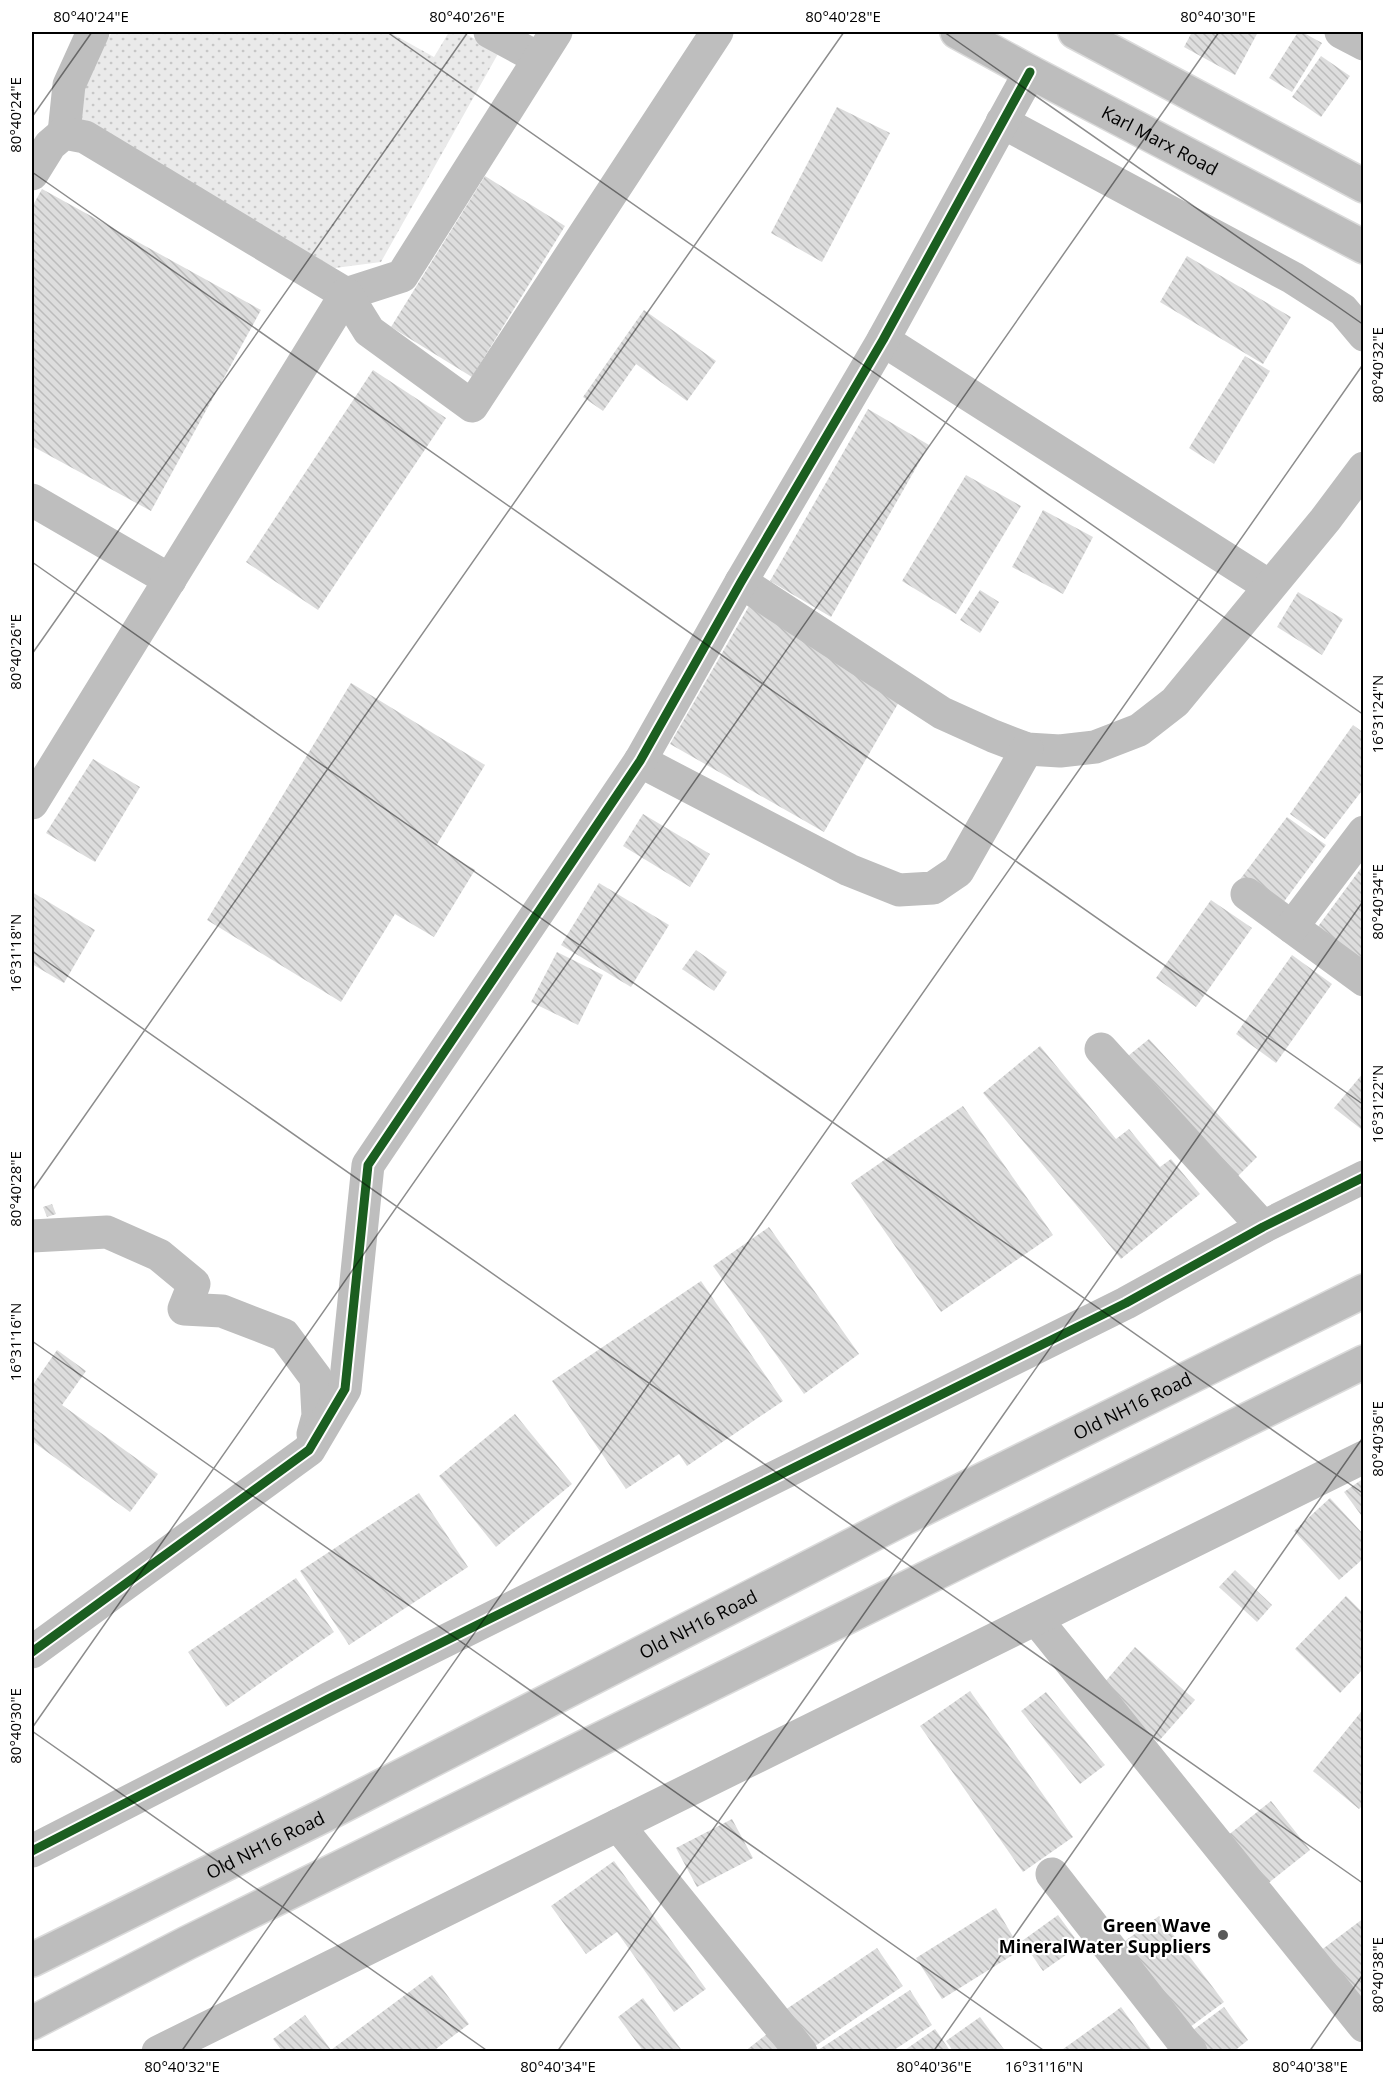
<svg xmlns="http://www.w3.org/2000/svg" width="1395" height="2083" font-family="'Open Sans',sans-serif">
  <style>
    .grass { fill: url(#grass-dots) }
    .building { fill: url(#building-back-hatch) }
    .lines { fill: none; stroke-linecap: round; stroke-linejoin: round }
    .major-casing { stroke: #dbdbdb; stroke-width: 36 }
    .minor { stroke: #bebebe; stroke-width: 33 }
    .major { stroke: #bdbdbd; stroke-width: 33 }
    .cycleway-casing { stroke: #fff; stroke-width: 13 }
    .cycleway { stroke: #1b5e20; stroke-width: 9 }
    .ticks { fill: none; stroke: #000; stroke-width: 1.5; stroke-opacity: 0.45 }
    .poi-dot { fill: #595959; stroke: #fff; stroke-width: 2 }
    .labels { text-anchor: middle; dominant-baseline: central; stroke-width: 4.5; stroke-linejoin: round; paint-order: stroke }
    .street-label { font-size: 18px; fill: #000; stroke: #fff }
    .poi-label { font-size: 18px; font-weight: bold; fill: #000; stroke: #fff; text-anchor: end }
    .neatline { fill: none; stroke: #000; stroke-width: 2 }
    .ticks-label { font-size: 15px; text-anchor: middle; fill: #000 }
  </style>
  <defs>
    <pattern id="grass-dots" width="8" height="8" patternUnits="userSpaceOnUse" patternTransform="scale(1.5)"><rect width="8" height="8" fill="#eaeaea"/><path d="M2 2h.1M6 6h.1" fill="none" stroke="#c7c7c7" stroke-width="1.8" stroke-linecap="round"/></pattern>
    <pattern id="building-back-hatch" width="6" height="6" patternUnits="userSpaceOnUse" patternTransform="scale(1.5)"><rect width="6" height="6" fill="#ddd"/><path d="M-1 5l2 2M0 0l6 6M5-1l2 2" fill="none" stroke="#bcbcbc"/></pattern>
  </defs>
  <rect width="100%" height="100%" fill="#fff"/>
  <polygon class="grass" points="112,32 389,32 434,57 449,32 462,32 499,52 381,262 335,268 78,125 76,94"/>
  <g class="building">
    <polygon points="1192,32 1258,32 1235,75 1184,47"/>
    <polygon points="1298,32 1302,32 1322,43 1292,92 1269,78"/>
    <polygon points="1321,56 1350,76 1321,117 1292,97"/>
    <polygon points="837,107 890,133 822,262 771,233"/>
    <polygon points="485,176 565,226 472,377 391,327"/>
    <polygon points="42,189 261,310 151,511 32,446 32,207"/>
    <polygon points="1187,256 1291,317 1263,364 1160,302"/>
    <polygon points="644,310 716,361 687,401 636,364 603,411 583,397"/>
    <polygon points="1245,356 1270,371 1214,464 1189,448"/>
    <polygon points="373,370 446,418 318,610 246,562"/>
    <polygon points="868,409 929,445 831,617 770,581"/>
    <polygon points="966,475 1021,506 956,614 902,581"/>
    <polygon points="1043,510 1093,537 1063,594 1012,567"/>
    <polygon points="980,590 999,602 980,633 960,620"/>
    <polygon points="1298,592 1343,619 1322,655 1277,627"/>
    <polygon points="749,606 903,695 824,832 670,744"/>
    <polygon points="351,683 485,765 436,846 475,870 434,937 395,914 341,1002 207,920"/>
    <polygon points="1353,725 1364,733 1364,788 1325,839 1290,814"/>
    <polygon points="93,759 140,787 95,862 46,833"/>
    <polygon points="643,814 710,854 690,887 623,846"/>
    <polygon points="1287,817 1326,845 1277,911 1238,882"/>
    <polygon points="1364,864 1364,967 1314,932"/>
    <polygon points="599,883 669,925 631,987 561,945"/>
    <polygon points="32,892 95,930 64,983 32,964"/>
    <polygon points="1211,900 1252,928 1196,1007 1156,978"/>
    <polygon points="696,950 727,972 714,991 682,969"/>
    <polygon points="557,952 603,975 578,1025 531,1002"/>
    <polygon points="1292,955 1332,984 1276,1063 1236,1034"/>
    <polygon points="1149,1039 1257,1157 1236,1178 1128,1056"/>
    <polygon points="1040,1046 1116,1139 1129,1129 1160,1167 1171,1159 1200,1194 1121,1259 983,1093"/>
    <polygon points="1364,1072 1364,1125 1361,1129 1334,1108"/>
    <polygon points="963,1106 1053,1235 941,1312 851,1183"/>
    <polygon points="52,1204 56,1214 47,1217 43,1207"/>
    <polygon points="769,1227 859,1354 804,1394 713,1266"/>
    <polygon points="701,1281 783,1401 687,1466 679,1454 626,1489 552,1381"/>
    <polygon points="57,1350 86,1371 62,1405 158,1474 130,1512 32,1441 32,1386"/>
    <polygon points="515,1414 572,1484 496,1547 439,1476"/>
    <polygon points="1364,1478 1364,1519 1344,1492"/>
    <polygon points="419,1493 468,1567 349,1645 300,1571"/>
    <polygon points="1330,1498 1364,1535 1364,1558 1339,1580 1294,1531"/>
    <polygon points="1235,1570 1272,1605 1257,1622 1219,1587"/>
    <polygon points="296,1578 334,1632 226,1707 188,1652"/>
    <polygon points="1346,1596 1364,1614 1364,1668 1340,1693 1295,1649"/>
    <polygon points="1135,1647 1195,1700 1158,1742 1098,1690"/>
    <polygon points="970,1691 1073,1837 1023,1872 920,1726"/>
    <polygon points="1046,1692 1105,1765 1080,1784 1021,1711"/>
    <polygon points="1361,1712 1364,1714 1364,1804 1359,1809 1313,1771"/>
    <polygon points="1271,1801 1310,1850 1261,1889 1222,1840"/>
    <polygon points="732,1819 753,1858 697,1887 676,1848"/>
    <polygon points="614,1861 706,1989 674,2012 617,1932 586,1954 551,1906"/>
    <polygon points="996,1908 1021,1950 942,1999 916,1958"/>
    <polygon points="1058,1915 1080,1945 1043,1971 1022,1941"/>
    <polygon points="1159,1916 1224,2002 1186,2030 1121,1944"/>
    <polygon points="1364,1918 1364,2008 1320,1951"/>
    <polygon points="877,1948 903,1986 808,2051 782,2012"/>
    <polygon points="432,1975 469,2024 432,2052 283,2052 273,2039 305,2015 331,2050"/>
    <polygon points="910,1990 932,2025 891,2052 815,2052"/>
    <polygon points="643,1998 683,2052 644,2052 618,2017"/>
    <polygon points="1121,2007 1153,2052 1059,2052 1112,2014"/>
    <polygon points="1224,2007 1248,2040 1233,2052 1202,2052 1189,2033"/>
    <polygon points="980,2017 1006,2052 954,2052 946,2041"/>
    <polygon points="935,2029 951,2052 902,2052"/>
    <polygon points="767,2034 781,2052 744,2052"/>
  </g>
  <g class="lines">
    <defs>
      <g id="major">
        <path id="s1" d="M957,32L1030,72L1364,247"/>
        <polyline points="1075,32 1364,186"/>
        <path id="s2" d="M32,1960L323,1816L901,1520L1364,1291"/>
        <polyline points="32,2023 187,1943 1364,1362"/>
      </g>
    </defs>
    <use href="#major" class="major-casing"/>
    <g class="minor">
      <polyline points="490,32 538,58"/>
      <polyline points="1341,32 1364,44"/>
      <polyline points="1002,122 1293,278 1343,310 1364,335"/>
      <polyline points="64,133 69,85 93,32"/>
      <polyline points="32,174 50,145 64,133 85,137 346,294 402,276 556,32"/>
      <polyline points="883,340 1269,586"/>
      <polyline points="32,500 170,580"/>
      <polyline points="741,582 942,713 993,736 1027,749 1060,751 1095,747 1139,730 1175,702 1325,520 1364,468"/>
      <polyline points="640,761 849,870 899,890 933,888 958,871 1027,749"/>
      <polyline points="32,803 346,294 369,331 472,406 717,32"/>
      <polyline points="1247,894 1364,980"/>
      <polyline points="1292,927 1364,832"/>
      <polyline points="1101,1049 1263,1227"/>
      <polyline points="32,1236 107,1232 159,1255 194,1284 184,1309 222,1311 284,1335 316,1378 318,1416 313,1434"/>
      <polyline points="1036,1619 1364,2026"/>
      <polyline points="32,1652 309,1450 345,1389 368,1165 640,761 741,582 883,340 1030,72"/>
      <polyline points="618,1825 801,2052"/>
      <polyline points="32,1851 330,1698 1126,1303 1263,1227 1364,1177"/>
      <polyline points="1052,1874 1191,2052"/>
      <polyline points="158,2052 1364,1457"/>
    </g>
    <use href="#major" class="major"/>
    <defs>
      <g id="cycleway">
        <polyline points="32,1652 309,1450 345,1389 368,1165 640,761 741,582 883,340 1030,72"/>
        <polyline points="32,1851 330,1698 1126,1303 1263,1227 1364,1177"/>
      </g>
    </defs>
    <use href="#cycleway" class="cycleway-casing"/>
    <use href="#cycleway" class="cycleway"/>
  </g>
  <path class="ticks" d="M387,32L1364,715M944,32L1364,325M32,117L92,32M32,172L1364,1105M32,562L1364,1494M32,654L468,32M32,951L1364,1884M32,1191L844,32M32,1341L1046,2052M32,1728L1219,32M32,1731L489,2052M181,2052L1364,363M557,2052L1364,900M933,2052L1364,1436M1309,2052L1364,1973"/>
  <circle class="poi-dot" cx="1223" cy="1935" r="6"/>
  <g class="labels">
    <g class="street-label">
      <text stroke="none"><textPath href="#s1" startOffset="230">Karl Marx Road</textPath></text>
      <text stroke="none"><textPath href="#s2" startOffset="1232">Old NH16 Road</textPath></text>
      <text stroke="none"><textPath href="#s2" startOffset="746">Old NH16 Road</textPath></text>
      <text stroke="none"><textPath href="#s2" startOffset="260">Old NH16 Road</textPath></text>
    </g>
    <g class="poi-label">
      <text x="1211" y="1925">Green Wave<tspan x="1211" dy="21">MineralWater Suppliers</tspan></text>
    </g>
  </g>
  <rect width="1395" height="2083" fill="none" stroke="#ffffff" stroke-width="66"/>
  <rect x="33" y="33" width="1329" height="2017" class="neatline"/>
  <g class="ticks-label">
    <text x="91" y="22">80°40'24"E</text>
    <text x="467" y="22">80°40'26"E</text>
    <text x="843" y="22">80°40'28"E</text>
    <text x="1218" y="22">80°40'30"E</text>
    <text transform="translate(16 115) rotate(-90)" y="5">80°40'24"E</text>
    <text transform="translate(1378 365) rotate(-90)" y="5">80°40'32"E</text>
    <text transform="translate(16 652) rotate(-90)" y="5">80°40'26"E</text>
    <text transform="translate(1378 714) rotate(-90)" y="5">16°31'24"N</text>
    <text transform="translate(1378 902) rotate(-90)" y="5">80°40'34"E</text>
    <text transform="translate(16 953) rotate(-90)" y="5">16°31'18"N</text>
    <text transform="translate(1378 1104) rotate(-90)" y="5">16°31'22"N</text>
    <text transform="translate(16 1189) rotate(-90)" y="5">80°40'28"E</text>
    <text transform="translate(16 1342) rotate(-90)" y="5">16°31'16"N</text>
    <text transform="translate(1378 1439) rotate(-90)" y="5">80°40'36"E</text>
    <text transform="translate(16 1726) rotate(-90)" y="5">80°40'30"E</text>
    <text transform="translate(1378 1975) rotate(-90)" y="5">80°40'38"E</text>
    <text x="182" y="2072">80°40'32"E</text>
    <text x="558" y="2072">80°40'34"E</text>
    <text x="934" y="2072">80°40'36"E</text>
    <text x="1044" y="2072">16°31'16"N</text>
    <text x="1310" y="2072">80°40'38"E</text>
  </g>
</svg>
